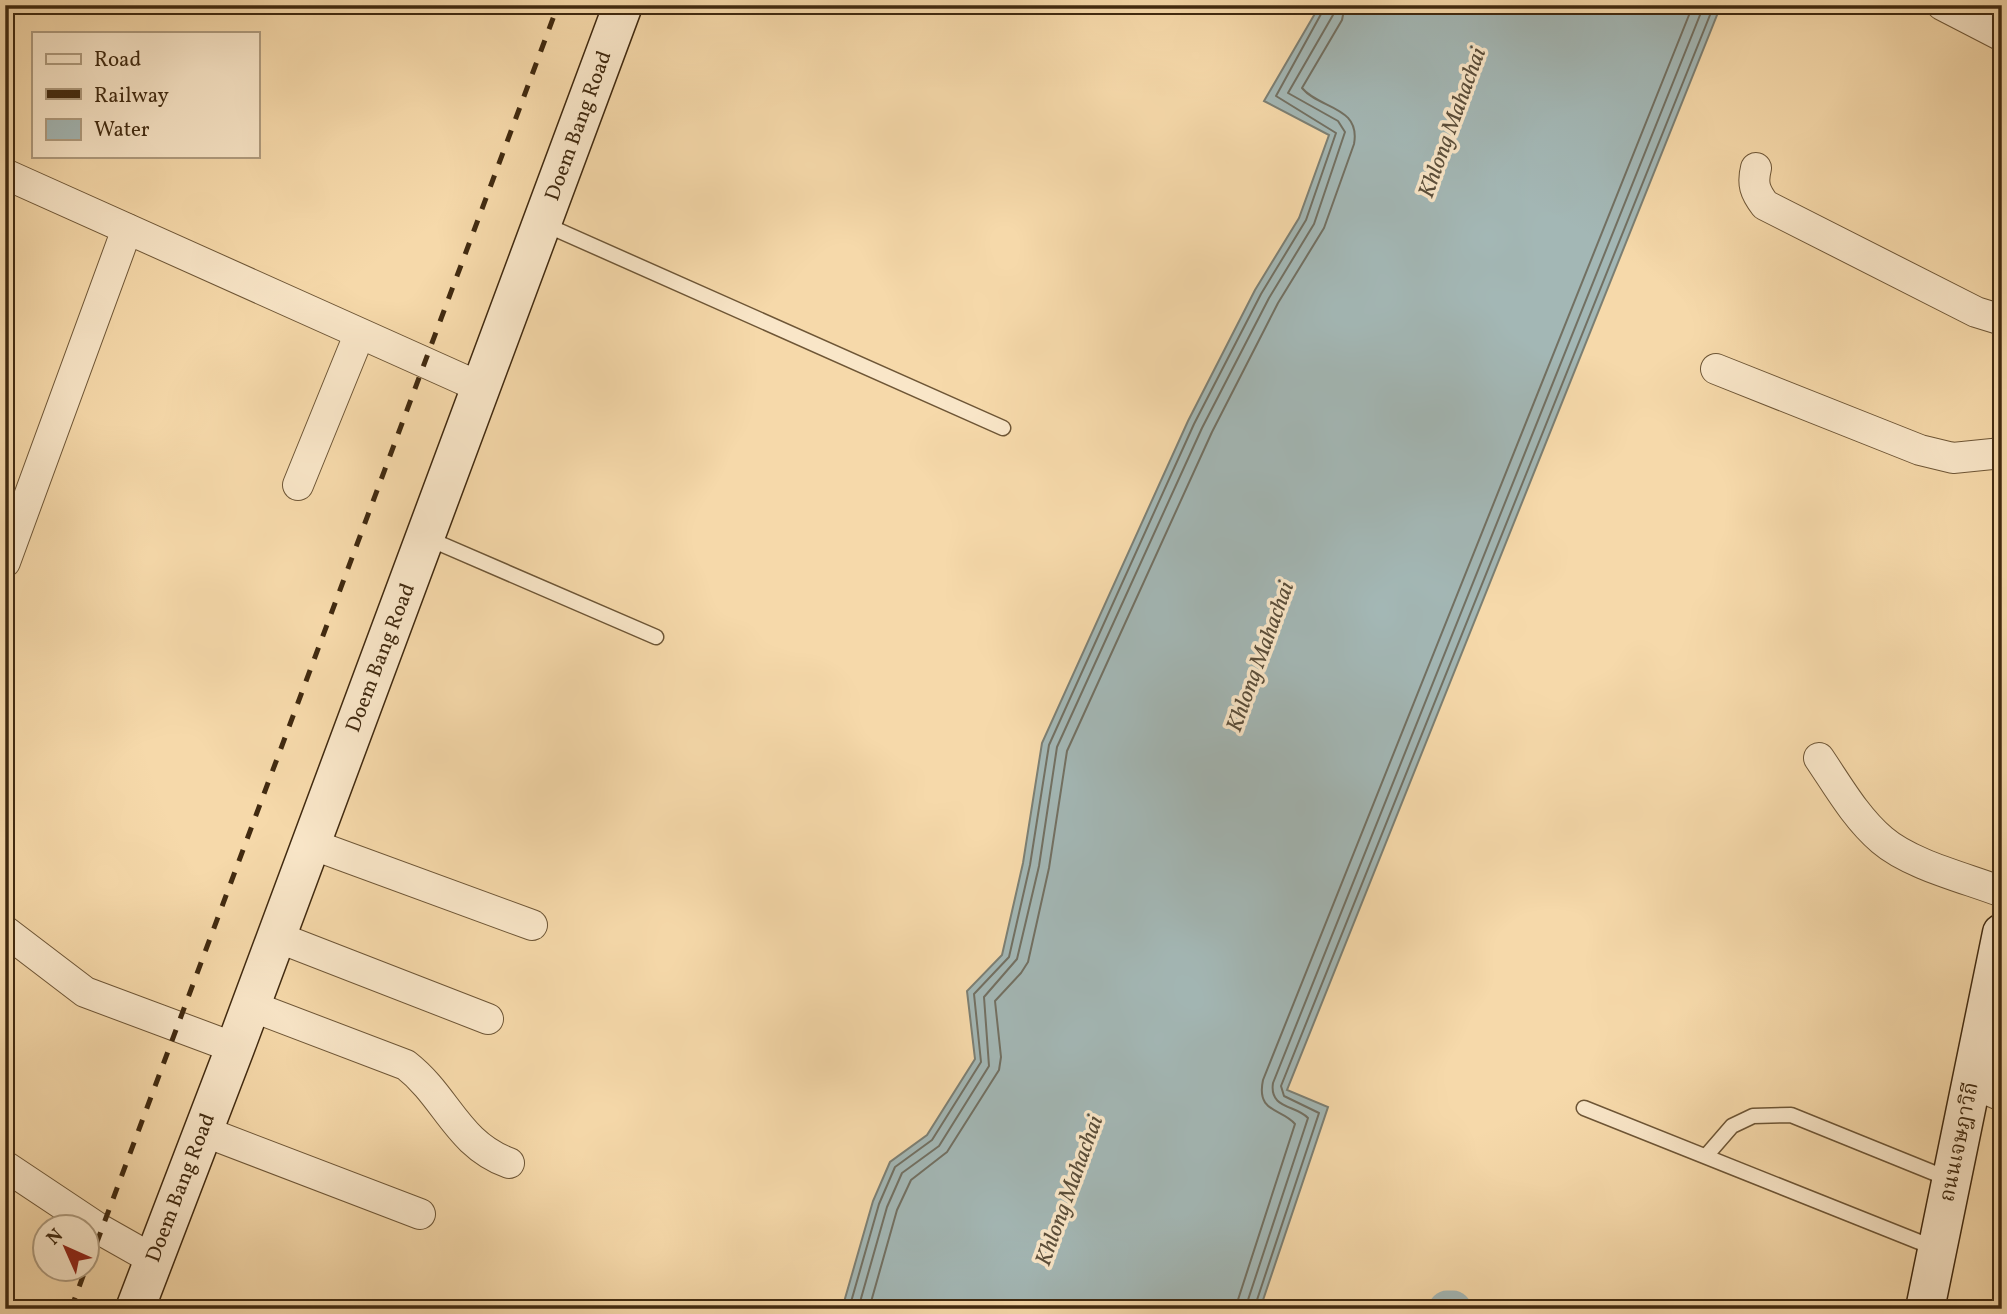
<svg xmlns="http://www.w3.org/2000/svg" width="2007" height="1314" font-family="Vollkorn,'Noto Serif Thai',serif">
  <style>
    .water { fill: #a3b7b5; stroke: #7c7f73; stroke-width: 2 }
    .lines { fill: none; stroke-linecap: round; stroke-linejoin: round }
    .shore { stroke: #727062; stroke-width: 2 }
    .canal { stroke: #a3b7b5; stroke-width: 37 }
    .lane-casing { stroke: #6e5636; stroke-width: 17 }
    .street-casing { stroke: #6e5636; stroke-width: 32 }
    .secondary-casing { stroke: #412a10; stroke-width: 41 }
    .lane { stroke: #f9e6c8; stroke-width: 14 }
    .street { stroke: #f9e6c8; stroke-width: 30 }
    .secondary { stroke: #f9e6c8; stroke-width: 38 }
    .rail { stroke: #412a10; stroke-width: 5; stroke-dasharray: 12 12; stroke-linecap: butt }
    .labels { text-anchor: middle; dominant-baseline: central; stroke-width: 7; stroke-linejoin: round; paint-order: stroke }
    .street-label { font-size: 21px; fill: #412a10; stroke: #f9e6c8 }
    .water-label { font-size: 23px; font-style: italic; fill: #5a4d39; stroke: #f9e6c8 }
  </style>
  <rect width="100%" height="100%" fill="#f6d9aa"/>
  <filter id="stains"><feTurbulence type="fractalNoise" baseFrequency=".00286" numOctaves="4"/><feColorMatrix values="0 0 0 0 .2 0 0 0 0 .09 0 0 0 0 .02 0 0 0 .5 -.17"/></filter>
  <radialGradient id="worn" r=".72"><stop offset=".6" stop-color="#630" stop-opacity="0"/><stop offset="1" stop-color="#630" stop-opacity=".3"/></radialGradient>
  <polygon class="water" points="1320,5 1721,5 1287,1090 1328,1107 1260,1309 842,1309 873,1201 890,1162 927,1135 975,1059 967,991 1002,955 1023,863 1042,743 1188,421 1255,290 1299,218 1329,135 1264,101"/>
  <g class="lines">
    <g class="shore">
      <polyline points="849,1309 879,1204 895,1167 932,1140 981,1062 974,994 1009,957 1030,865 1049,745 1194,424 1261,294 1306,220 1336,133 1276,96 1326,5"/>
      <polyline points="858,1309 887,1207 902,1173 939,1146 989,1066 984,997 1017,959 1039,866 1057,747 1202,428 1269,298 1314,224 1345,132 1338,121 1288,93 1333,15 1334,5"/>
      <path d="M869,1309L897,1210L911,1180L947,1152L999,1070L1001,1057L995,1001L1021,973L1028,962L1049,868L1067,751L1212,432L1278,303L1324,228L1354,144C1361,106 1319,109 1302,88L1342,20L1345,5"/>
      <path d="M1235,1309L1295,1124C1281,1108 1256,1113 1263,1080L1693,5"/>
      <path d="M1245,1309L1308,1118C1296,1105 1269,1109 1273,1083L1704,5"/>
      <polyline points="1254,1309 1319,1113 1284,1096 1281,1086 1714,5"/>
    </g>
    <polyline class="canal" points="1447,1309 1453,1309"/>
    <defs>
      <g id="lane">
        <polyline points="544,224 1003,428"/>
        <polyline points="427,538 656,637"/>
        <polyline points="1584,1108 1937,1249"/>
        <polyline points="1706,1156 1732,1126 1753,1116 1791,1115 1949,1179"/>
      </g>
      <g id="street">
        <polyline points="1942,5 2002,36"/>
        <path d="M1756,168C1752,184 1755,192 1765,205L1976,312L2002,320"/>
        <polyline points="5,174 482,388"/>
        <polyline points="1716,369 1920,450 1953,458 2002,453"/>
        <polyline points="298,485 359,335"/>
        <polyline points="5,562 127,229"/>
        <path d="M1819,758C1838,786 1856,818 1882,840C1911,865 1966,878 2002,892"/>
        <polyline points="311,844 532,925"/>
        <polyline points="5,931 85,992 235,1048"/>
        <polyline points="277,937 488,1019"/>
        <path d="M251,1006L406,1065C447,1097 457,1144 509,1163"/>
        <polyline points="1972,1083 2002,1096"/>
        <polyline points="203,1131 420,1214"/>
        <polyline points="5,1166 101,1230 154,1260"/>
      </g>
      <g id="secondary">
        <polyline points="135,1309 235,1048 623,5"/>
        <polyline points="1925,1309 2002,933"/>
      </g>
    </defs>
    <use href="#lane" class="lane-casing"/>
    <use href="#street" class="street-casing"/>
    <use href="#secondary" class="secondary-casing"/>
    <use href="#lane" class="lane"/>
    <use href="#street" class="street"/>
    <use href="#secondary" class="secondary"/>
    <g class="rail">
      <polyline points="88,1266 558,5"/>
      <polyline points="71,1309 86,1268"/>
    </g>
  </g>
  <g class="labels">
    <g class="street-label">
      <text transform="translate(579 126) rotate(-70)">Doem Bang Road</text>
      <text transform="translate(381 658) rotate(-69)">Doem Bang Road</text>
      <text transform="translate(1960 1142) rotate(-78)">ถนนเจษฎาวิถี</text>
      <text transform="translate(181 1188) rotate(-69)">Doem Bang Road</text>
    </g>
    <g class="water-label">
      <text transform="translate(1453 123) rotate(-70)">Khlong Mahachai</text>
      <text transform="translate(1261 657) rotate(-70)">Khlong Mahachai</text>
      <text transform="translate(1070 1191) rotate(-70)">Khlong Mahachai</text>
    </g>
  </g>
  <rect width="2007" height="1314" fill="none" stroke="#f6d9aa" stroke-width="28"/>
  <rect x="7" y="7" width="1993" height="1300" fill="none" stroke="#412a10" stroke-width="3.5"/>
  <rect x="14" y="14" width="1979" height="1286" fill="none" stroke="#412a10" stroke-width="2"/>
  <rect x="32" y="32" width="228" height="126" fill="#f9e6c8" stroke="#af9b7e" stroke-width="2"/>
  <rect x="46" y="54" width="35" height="10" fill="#f9e6c8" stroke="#af9b7e" stroke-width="2"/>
  <text x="94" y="66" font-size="21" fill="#412a10">Road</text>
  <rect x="46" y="89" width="35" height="10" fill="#412a10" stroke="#af9b7e" stroke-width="2"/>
  <text x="94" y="102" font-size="21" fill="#412a10">Railway</text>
  <rect x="46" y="119" width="35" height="21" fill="#a3b7b5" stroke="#af9b7e" stroke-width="2"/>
  <text x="94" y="136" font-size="21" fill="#412a10">Water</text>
  <g transform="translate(66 1248) rotate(315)"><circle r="33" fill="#f9e6c8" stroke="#af9b7e" stroke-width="2"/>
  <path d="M0-5L12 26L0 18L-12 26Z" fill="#8f2418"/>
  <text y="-10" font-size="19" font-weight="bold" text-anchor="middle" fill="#412a10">N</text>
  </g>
  <rect width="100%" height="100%" filter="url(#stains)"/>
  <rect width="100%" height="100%" fill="url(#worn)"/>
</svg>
